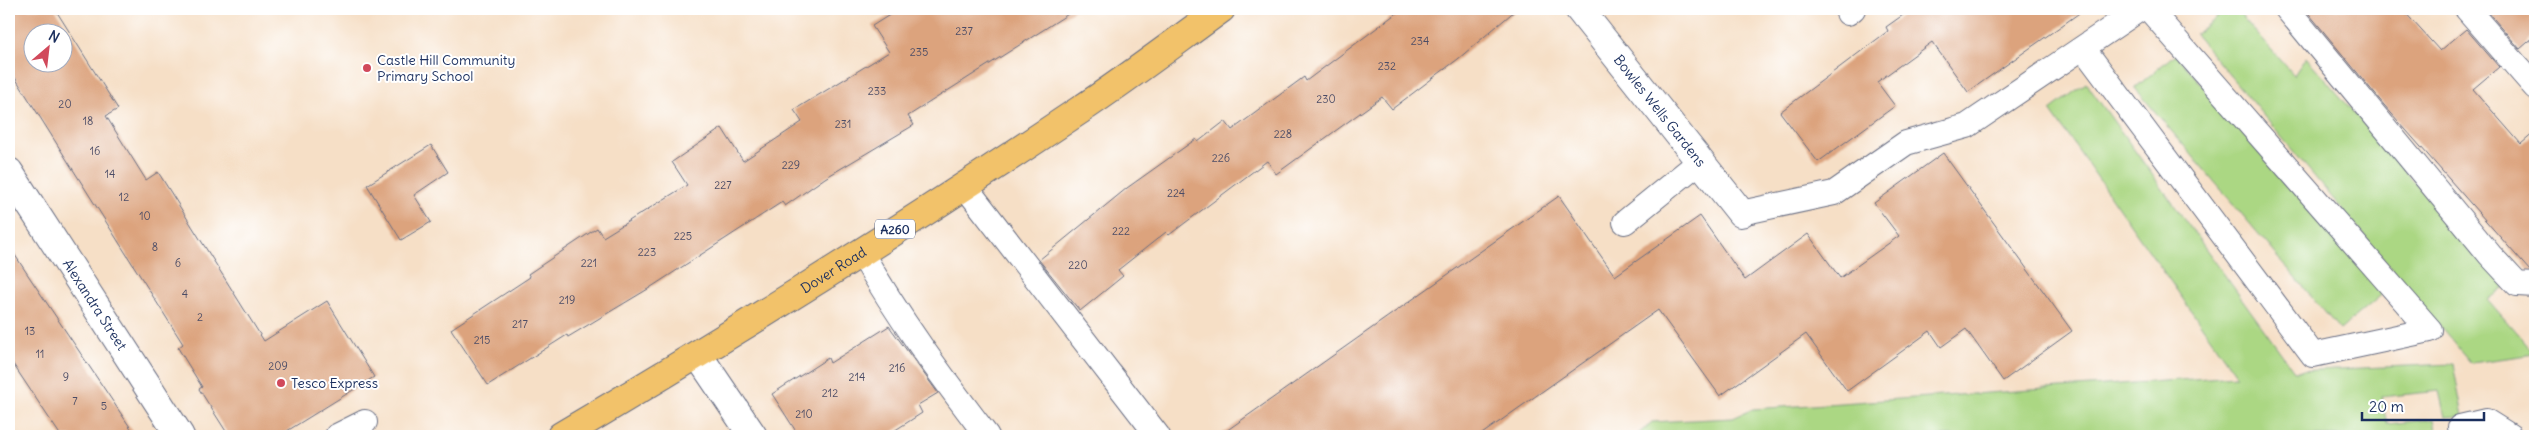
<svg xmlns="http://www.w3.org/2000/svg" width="2544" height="445" font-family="Delius,sans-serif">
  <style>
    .green { fill: #abd783; stroke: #638370 }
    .building { fill: #dca37d; fill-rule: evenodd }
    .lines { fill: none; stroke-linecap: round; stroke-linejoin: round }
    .lane-casing { stroke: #686d82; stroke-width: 26 }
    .street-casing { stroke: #686d82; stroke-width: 30 }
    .primary-casing { stroke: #686d82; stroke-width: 30 }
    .lane { stroke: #fff; stroke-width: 24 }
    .street { stroke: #fff; stroke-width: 28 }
    .primary { stroke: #f2c26a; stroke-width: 28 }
    .poi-dot { fill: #d1495b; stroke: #fff; stroke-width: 2 }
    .labels { text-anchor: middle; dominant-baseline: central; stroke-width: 4; stroke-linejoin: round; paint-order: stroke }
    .number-label { font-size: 11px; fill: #4b4c66 }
    .shield { fill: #fff; stroke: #5f6d8e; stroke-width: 1 }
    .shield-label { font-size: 12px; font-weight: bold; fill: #1b2f5e }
    .poi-label { font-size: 14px; fill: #1b2f5e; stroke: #fff; text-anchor: start }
    .street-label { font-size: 14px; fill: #1b2f5e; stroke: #fff }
  </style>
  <rect width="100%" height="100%" fill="#fff"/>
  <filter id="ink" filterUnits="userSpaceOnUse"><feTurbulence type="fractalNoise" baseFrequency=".02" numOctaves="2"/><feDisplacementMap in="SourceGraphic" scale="10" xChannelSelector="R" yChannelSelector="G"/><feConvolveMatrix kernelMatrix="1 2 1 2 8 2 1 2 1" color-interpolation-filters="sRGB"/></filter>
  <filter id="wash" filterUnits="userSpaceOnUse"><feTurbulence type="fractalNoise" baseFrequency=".0096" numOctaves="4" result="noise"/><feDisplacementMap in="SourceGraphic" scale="20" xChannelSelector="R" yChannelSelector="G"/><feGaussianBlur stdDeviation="1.12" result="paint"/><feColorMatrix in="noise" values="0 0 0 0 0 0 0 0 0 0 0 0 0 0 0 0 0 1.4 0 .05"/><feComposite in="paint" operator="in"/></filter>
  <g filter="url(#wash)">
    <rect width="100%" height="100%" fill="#f6dfc6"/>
    <g class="green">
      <polygon points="2228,9 2235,9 2294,75 2306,57 2505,287 2488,300 2535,354 2471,363 2195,34"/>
      <polygon points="2175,54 2385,292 2340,330 2135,88"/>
      <polygon points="2086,83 2294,371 2453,364 2463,416 2445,417 2439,391 2381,397 2387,424 2434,419 2437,436 1712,436 1714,434 1711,436 1636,436 1652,422 1733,418 1753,409 2237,376 2050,110"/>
    </g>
    <g id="blocks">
      <g class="building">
        <path d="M9,9H55L118,109L106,116L146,180L158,172L264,341L327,301L374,377L279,436H229L199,389L202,387L178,348L183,344L9,68ZM32,32H62V62H32Z"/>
        <polygon points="899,9 1076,9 908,116 914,125 825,178 785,206 782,202 648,289 568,337 567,335 488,385 451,329 530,277 528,274 597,228 603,237 687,185 672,162 722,128 743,161 802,122 794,110 889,52 872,26"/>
        <polygon points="1402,9 1517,9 1458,59 1392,109 1382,97 1276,174 1267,161 1169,235 1166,232 1118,270 1123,276 1080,311 1039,260 1127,188 1196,139 1198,142 1225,121 1232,130 1304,77 1306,81"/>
        <polygon points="1908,9 2085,9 1968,92 1932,42 1877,82 1895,106 1818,162 1780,112 1888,31 1886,27 1910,10"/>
        <polygon points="2305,9 2402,9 2440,51 2466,29 2499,67 2473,89 2521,144 2535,132 2535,271 2530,271 2384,105"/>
        <polygon points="2489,9 2535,9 2535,36 2520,49 2487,11"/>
        <polygon points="431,145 448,172 414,195 431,222 401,240 367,185"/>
        <polygon points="1943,153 2072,331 2003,381 1966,329 1941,347 1930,331 1847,391 1806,334 1720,396 1658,310 1479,436 1219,436 1559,196 1615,276 1700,216 1745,280 1808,234 1840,278 1899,236 1874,203"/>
        <polygon points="9,246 30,278 136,436 61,436 9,358"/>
        <polygon points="889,326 938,393 918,405 922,413 886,436 799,436 772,394 828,358 830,363"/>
      </g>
    </g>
  </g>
  <g filter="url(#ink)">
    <use href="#blocks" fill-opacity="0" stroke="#686d82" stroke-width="1"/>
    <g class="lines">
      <defs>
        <g id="lane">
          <polyline points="2287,9 2490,255 2517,284 2535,285"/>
          <polyline points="2467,9 2535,87"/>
          <polyline points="1848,13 1853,9"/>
          <polyline points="2083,48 2313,355 2430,330 2149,9"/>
          <polyline points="964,185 1158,436"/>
          <polyline points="1741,213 1834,193 1906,143 1967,126 2140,9"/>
          <polyline points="1625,222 1699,162"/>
          <path d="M861,252C897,316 942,377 987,436"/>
          <polyline points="2460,427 2486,421 2510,436"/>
          <polyline points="337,436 365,422"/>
        </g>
        <g id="street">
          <path id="s1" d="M1579,9L1741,213"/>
          <path id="s2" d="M9,172L180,436"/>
          <polyline points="698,355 753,436"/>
        </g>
        <g id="primary">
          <path id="s3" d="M561,436C737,332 910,224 1080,110C1128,78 1174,43 1221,9"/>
        </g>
      </defs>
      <use href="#lane" class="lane-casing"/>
      <use href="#street" class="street-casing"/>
      <use href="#primary" class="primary-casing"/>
      <use href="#lane" class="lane"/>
      <use href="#street" class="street"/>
      <use href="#primary" class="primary"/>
    </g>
  </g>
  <g class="poi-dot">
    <circle cx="367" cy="68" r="5"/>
    <circle cx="281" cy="383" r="5"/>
  </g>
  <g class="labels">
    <g class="number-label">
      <text x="964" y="31">237</text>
      <text x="1420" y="41">234</text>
      <text x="919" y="52">235</text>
      <text x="1387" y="66">232</text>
      <text x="877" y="91">233</text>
      <text x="1326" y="99">230</text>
      <text x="65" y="104">20</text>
      <text x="88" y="121">18</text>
      <text x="843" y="124">231</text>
      <text x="1283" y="134">228</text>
      <text x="95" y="151">16</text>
      <text x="1221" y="158">226</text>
      <text x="791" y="165">229</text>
      <text x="110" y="174">14</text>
      <text x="723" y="185">227</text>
      <text x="1176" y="193">224</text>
      <text x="124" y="197">12</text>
      <text x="145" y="216">10</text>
      <text x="1121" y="231">222</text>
      <text x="683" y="236">225</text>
      <text x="155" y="247">8</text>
      <text x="647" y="252">223</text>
      <text x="178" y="263">6</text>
      <text x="589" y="263">221</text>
      <text x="1078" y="265">220</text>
      <text x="185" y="294">4</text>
      <text x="567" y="300">219</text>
      <text x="200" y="317">2</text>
      <text x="520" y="324">217</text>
      <text x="30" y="331">13</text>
      <text x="482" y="340">215</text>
      <text x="40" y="354">11</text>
      <text x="278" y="366">209</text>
      <text x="897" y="368">216</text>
      <text x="66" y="377">9</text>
      <text x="857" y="377">214</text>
      <text x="830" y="393">212</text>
      <text x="75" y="401">7</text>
      <text x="104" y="406">5</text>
      <text x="804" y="414">210</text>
    </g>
    <rect class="shield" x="875" y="219.5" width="40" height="19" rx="4"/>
    <g class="shield-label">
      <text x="895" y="229">A260</text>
    </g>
    <g class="poi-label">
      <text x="377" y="60">Castle Hill Community<tspan x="377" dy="16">Primary School</tspan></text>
      <text x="291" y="383">Tesco Express</text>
    </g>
    <g class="street-label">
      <text stroke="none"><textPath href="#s1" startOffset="130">Bowles Wells Gardens</textPath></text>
      <text stroke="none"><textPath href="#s3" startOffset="319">Dover Road</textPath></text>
      <text stroke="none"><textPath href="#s2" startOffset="158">Alexandra Street</textPath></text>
    </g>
  </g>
  <rect width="2544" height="445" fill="none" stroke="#fff" stroke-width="30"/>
  <g transform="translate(48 48) rotate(28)"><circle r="24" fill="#ffffff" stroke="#a4acbf"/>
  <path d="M0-4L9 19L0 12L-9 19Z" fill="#d1495b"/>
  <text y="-8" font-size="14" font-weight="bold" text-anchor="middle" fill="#1b2f5e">N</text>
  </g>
  <path d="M2362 412v8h122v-8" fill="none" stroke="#1b2f5e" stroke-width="2.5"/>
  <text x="2369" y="412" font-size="15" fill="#1b2f5e" stroke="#ffffff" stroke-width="4" paint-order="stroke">20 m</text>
</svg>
